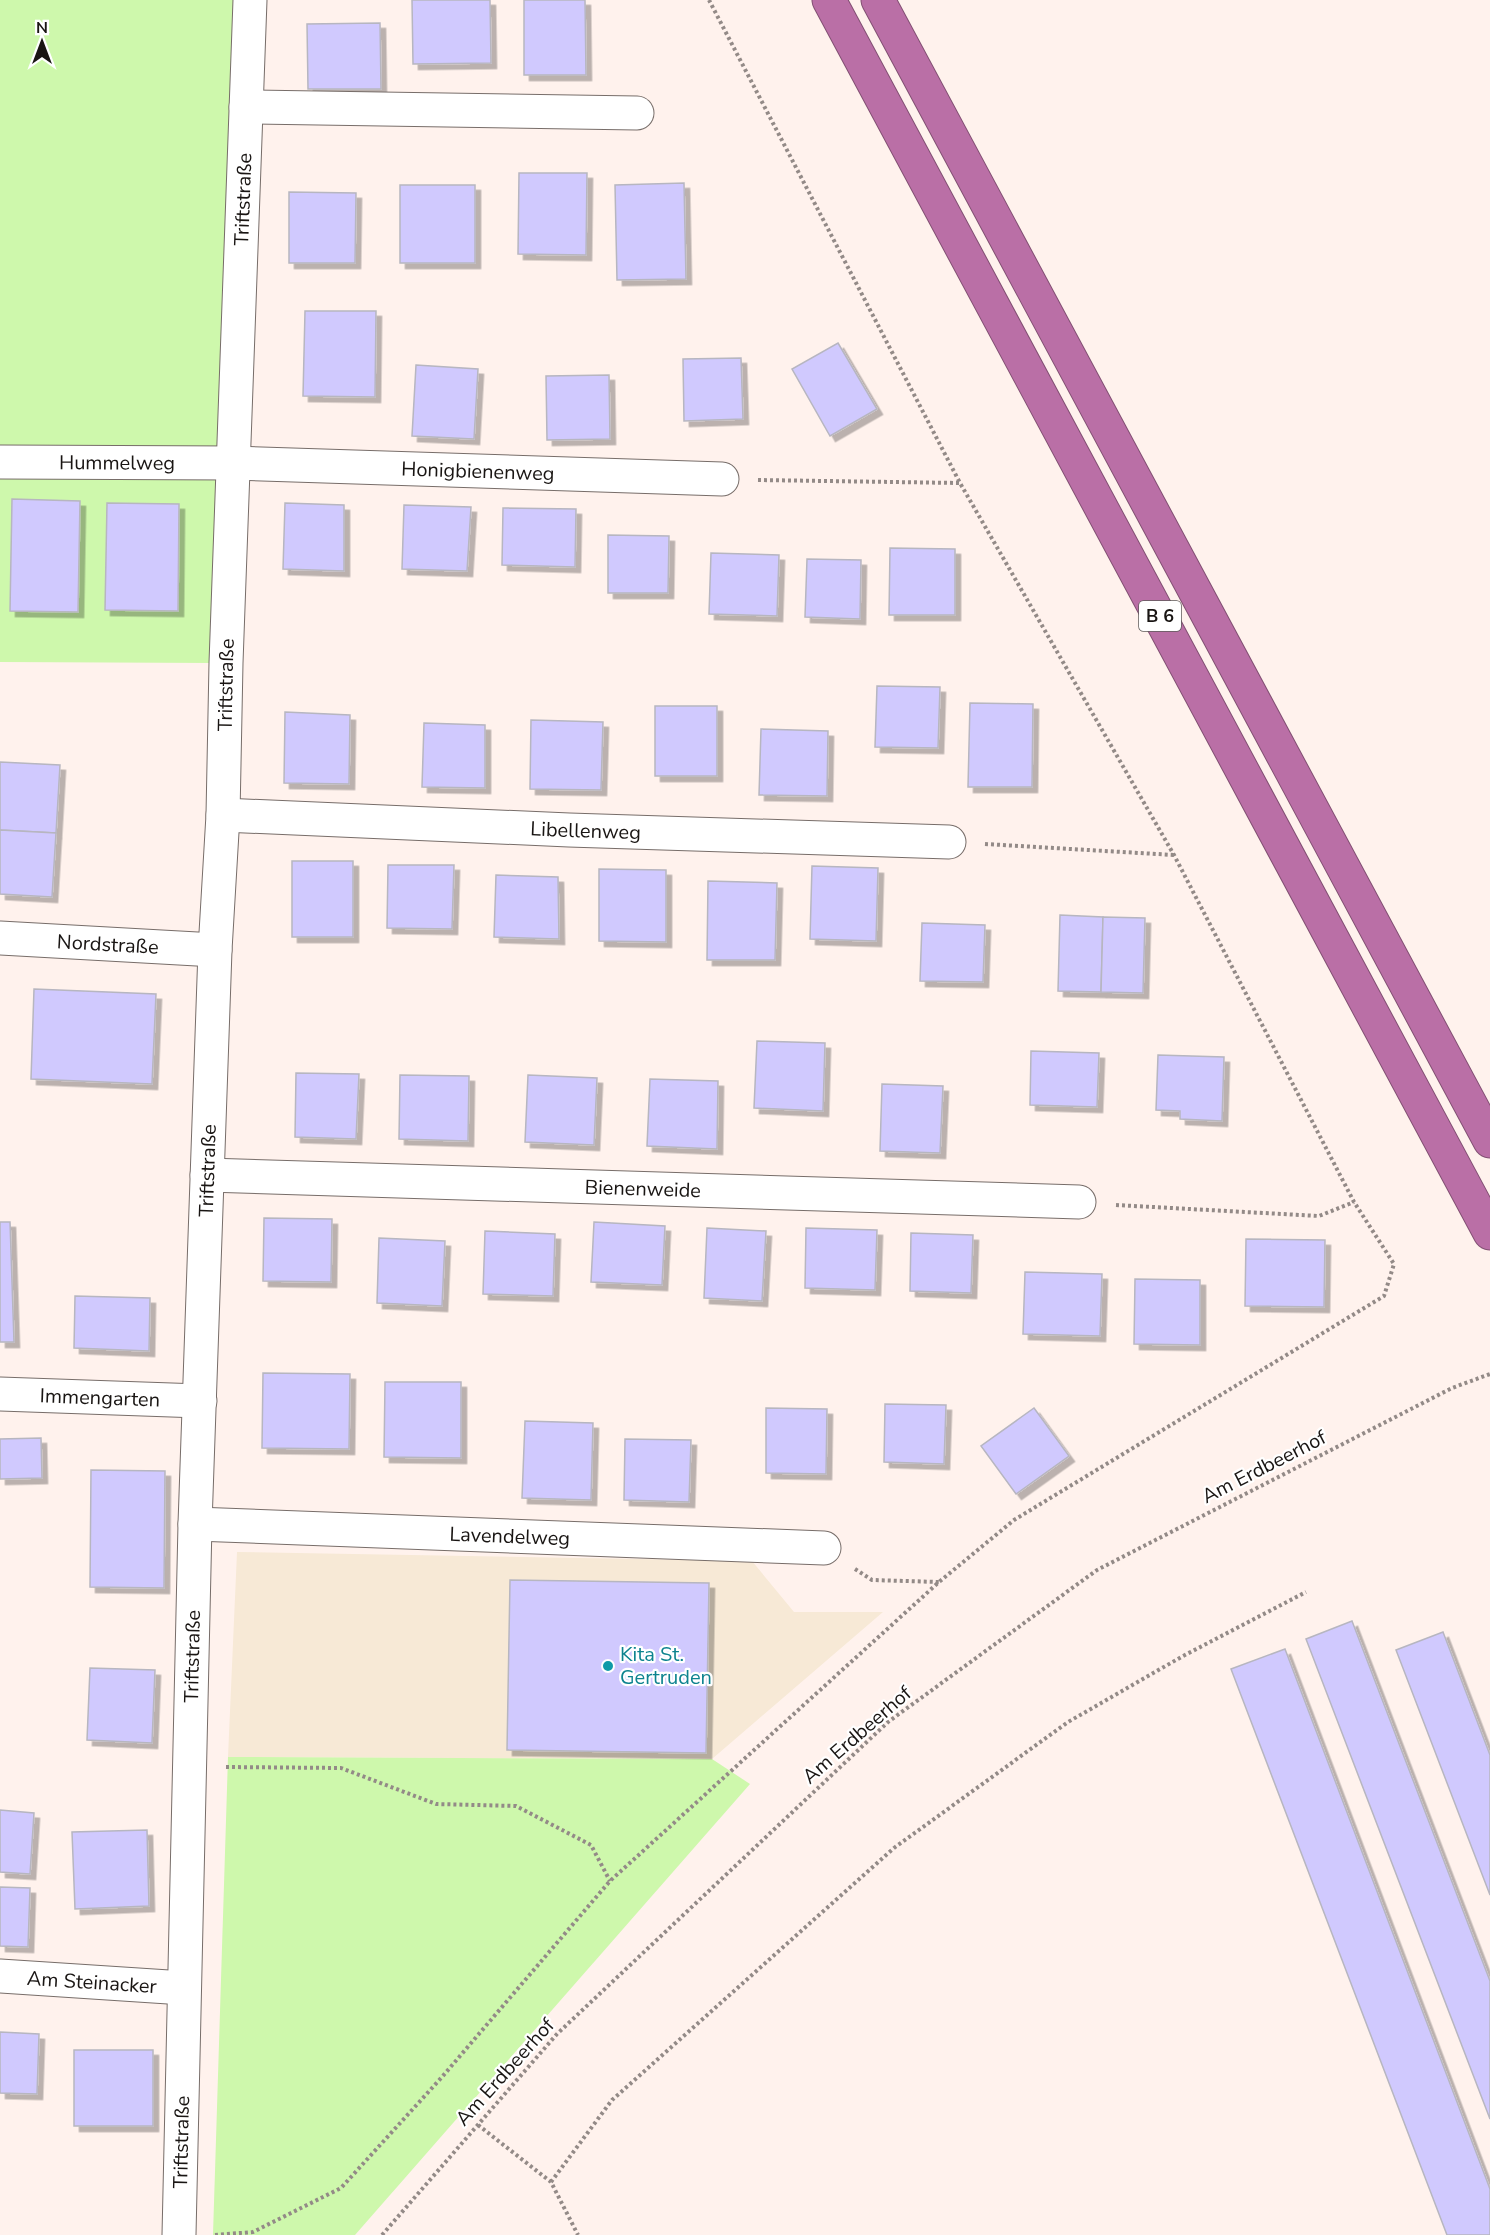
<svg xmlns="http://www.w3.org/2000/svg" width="1490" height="2235" font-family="'Nunito Sans',sans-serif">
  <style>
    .education { fill: #f7e9d6 }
    .green { fill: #cef8ac }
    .building { fill: #d0c9fe; stroke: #b7b6c0; stroke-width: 1.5; filter: url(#shadow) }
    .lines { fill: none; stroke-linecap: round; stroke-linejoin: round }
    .street-casing { stroke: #776d69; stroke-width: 35 }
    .highway-casing { stroke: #825073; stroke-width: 35 }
    .path { stroke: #938a87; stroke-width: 4; stroke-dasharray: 3 3; stroke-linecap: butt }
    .street { stroke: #fff; stroke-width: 33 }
    .highway { stroke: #ba6fa6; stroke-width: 33 }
    .culture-dot { fill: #0f9aa8; stroke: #fff; stroke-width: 2 }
    .labels { text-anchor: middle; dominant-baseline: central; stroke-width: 4.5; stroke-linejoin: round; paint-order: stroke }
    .shield { fill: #fff; stroke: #5e5b5a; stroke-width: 1.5 }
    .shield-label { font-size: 18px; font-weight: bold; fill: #191513 }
    .street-label { font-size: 20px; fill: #191513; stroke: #fff }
    .culture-label { font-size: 20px; fill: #0d838f; stroke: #fff; text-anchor: start }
  </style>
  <defs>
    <filter id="shadow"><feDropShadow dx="5.5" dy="5.5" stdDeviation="0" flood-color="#0004"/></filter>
  </defs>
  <rect width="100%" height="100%" fill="#fff2ed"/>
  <polygon class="education" points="237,1552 752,1561 794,1612 883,1612 712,1759 228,1757"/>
  <g class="green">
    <polygon points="0,0 245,0 214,663 0,662"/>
    <polygon points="228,1757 712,1759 750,1784 355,2235 213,2235"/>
  </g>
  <g class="building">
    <polygon points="412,0 490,0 491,63 413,64"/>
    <polygon points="524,0 585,0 586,75 524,75"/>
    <polygon points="380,23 381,89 308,89 307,24"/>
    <polygon points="519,173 587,173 586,255 518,254"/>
    <polygon points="684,183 686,279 617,280 615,185"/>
    <rect x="400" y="185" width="75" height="78"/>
    <polygon points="289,192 356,193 355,263 289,263"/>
    <polygon points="305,311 376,311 375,397 303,396"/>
    <polygon points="838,343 877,409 830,436 792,369"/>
    <polygon points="741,358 743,419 684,421 683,359"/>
    <polygon points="416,365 478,369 474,439 412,436"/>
    <polygon points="609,375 610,439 547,440 546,376"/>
    <polygon points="12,499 80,501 78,612 10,611"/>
    <polygon points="107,503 179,504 178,611 105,610"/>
    <polygon points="285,503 344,505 344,571 283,569"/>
    <polygon points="404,505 471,507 467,571 402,569"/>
    <polygon points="503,508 576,509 575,567 502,565"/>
    <polygon points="608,535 669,536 668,593 608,593"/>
    <polygon points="890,548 955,549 955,615 889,615"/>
    <polygon points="711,553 779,555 777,616 709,614"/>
    <polygon points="807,559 861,560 860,619 805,617"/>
    <polygon points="877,686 940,687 938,748 875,747"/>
    <polygon points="970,703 1033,704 1032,787 968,787"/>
    <rect x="655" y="706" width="62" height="70"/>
    <polygon points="285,712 350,715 349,784 284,783"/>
    <polygon points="531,720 603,722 601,790 530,789"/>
    <polygon points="424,723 485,725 485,788 422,787"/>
    <polygon points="761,729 828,731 827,796 759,795"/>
    <polygon points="0,762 60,765 56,833 0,830"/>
    <polygon points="0,830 56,833 52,897 0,894"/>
    <rect x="292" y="861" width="61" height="76"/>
    <polygon points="388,865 454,865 452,929 387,928"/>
    <polygon points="812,866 878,868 876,941 810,939"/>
    <polygon points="599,869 666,870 666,942 599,941"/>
    <polygon points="496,875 558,877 559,939 494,937"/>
    <polygon points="708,881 777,883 775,960 707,960"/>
    <polygon points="1060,915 1103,917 1101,992 1058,991"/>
    <polygon points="1103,917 1145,918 1143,993 1101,992"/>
    <polygon points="922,923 985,925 983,982 920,981"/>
    <polygon points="34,989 156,994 152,1084 31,1079"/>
    <polygon points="757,1041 825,1043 823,1111 754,1108"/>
    <polygon points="1031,1051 1099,1053 1097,1107 1030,1105"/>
    <polygon points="1158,1055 1224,1057 1222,1121 1180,1119 1180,1111 1156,1110"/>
    <polygon points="296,1073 359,1074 356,1139 295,1137"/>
    <polygon points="400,1075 469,1076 468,1141 399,1139"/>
    <polygon points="528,1075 597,1078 594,1145 525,1142"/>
    <polygon points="650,1079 718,1081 717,1149 647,1146"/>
    <polygon points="882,1084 943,1086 940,1153 880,1151"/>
    <polygon points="264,1218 332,1219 331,1282 263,1281"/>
    <polygon points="0,1222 10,1222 14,1342 0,1342"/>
    <polygon points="594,1222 665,1226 662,1285 591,1282"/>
    <polygon points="707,1228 766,1231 762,1301 704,1298"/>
    <polygon points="806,1228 877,1230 875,1290 805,1288"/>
    <polygon points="485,1231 555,1234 553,1296 483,1294"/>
    <polygon points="911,1233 973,1235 971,1293 910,1291"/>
    <polygon points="379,1238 445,1241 442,1306 377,1303"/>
    <polygon points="1246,1239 1325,1240 1324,1307 1245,1306"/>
    <polygon points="1025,1272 1102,1274 1100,1336 1023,1334"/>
    <polygon points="1135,1279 1200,1280 1200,1345 1134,1344"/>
    <polygon points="75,1296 150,1298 149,1351 74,1348"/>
    <polygon points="263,1373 350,1374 349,1449 262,1448"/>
    <polygon points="385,1382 461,1382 461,1458 384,1457"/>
    <polygon points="885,1404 946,1405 944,1464 884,1462"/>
    <polygon points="766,1408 827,1409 826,1474 766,1473"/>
    <polygon points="1034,1408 1069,1456 1016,1494 981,1446"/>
    <polygon points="525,1421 593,1423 591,1500 522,1498"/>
    <polygon points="41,1438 42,1478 0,1479 0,1439"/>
    <polygon points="625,1439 691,1440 689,1502 624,1500"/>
    <polygon points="91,1470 165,1471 164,1588 90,1587"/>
    <polygon points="510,1580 709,1583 706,1753 507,1750"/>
    <polygon points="1352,1621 1490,1981 1490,2119 1306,1639"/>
    <polygon points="1443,1632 1490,1755 1490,1895 1396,1650"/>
    <polygon points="1285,1649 1490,2189 1490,2235 1447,2235 1231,1669"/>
    <polygon points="90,1668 155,1670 152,1743 87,1740"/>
    <polygon points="0,1810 34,1813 30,1874 0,1872"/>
    <polygon points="147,1830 149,1906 75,1909 72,1832"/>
    <polygon points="0,1887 30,1888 28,1947 0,1946"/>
    <polygon points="0,2032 39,2034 37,2094 0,2093"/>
    <rect x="74" y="2050" width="79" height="76"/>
  </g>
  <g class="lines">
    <defs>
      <g id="street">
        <polyline points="246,107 637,113"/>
        <path id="s1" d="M0,462L234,463L722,479"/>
        <path id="s2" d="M223,815L569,830L949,842"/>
        <path id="s3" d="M0,938L215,950"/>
        <path id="s4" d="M207,1175L1079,1202"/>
        <path id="s5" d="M0,1394L200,1401"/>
        <path id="s6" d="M195,1524L824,1548"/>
        <path id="s7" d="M0,1976L184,1988"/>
        <path id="s8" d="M179,2235L195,1524L215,950L223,815L226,663L250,0"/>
      </g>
      <g id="highway">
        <polyline points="829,0 1490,1233"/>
        <polyline points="878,0 1490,1141"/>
      </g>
    </defs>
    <use href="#street" class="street-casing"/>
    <use href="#highway" class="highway-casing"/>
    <g class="path">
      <polyline points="758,480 960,483"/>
      <polyline points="985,844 1174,855"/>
      <polyline points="1116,1205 1319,1216 1354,1202"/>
      <polyline points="855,1569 872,1580 939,1582"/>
      <polyline points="226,1767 341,1768 436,1804 516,1806 591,1845 610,1881"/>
      <polyline points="478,2125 551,2182 578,2235"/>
      <polyline points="551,2182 612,2100 894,1848 1068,1722 1183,1656 1306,1592"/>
      <polyline points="215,2235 253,2232 341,2188 442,2077 610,1881 939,1582 1014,1520 1384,1296 1394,1264 1354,1202 1174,855 960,483 709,0"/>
      <polyline points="382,2235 557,2034 888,1722 1097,1570 1452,1388 1490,1374"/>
    </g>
    <use href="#street" class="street"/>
    <use href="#highway" class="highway"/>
  </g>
  <circle class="culture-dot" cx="608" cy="1666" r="6"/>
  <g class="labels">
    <rect class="shield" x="1139" y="601" width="42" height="30" rx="4.5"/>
    <g class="shield-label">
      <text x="1160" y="616">B 6</text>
    </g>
    <g class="street-label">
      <text stroke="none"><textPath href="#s8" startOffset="2037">Triftstraße</textPath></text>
      <text stroke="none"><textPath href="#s1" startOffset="117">Hummelweg</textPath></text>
      <text stroke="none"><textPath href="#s1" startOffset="478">Honigbienenweg</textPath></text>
      <text stroke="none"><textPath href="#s8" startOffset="1551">Triftstraße</textPath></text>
      <text stroke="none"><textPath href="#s2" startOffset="363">Libellenweg</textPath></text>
      <text stroke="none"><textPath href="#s3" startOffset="108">Nordstraße</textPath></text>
      <text stroke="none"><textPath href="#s8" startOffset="1065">Triftstraße</textPath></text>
      <text stroke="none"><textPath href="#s4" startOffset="436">Bienenweide</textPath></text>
      <text stroke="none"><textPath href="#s5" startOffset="100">Immengarten</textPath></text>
      <text transform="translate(1264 1467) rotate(-27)">Am Erdbeerhof</text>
      <text stroke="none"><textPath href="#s6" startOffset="315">Lavendelweg</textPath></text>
      <text stroke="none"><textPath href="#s8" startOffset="579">Triftstraße</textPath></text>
      <text transform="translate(857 1735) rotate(-41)">Am Erdbeerhof</text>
      <text stroke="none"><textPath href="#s7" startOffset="92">Am Steinacker</textPath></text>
      <text transform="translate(505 2072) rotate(-48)">Am Erdbeerhof</text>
      <text stroke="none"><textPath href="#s8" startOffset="93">Triftstraße</textPath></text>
    </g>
    <g class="culture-label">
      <text x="620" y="1654">Kita St.<tspan x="620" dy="23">Gertruden</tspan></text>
    </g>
  </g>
  <g transform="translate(42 42)" stroke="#ffffff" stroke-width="4.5" paint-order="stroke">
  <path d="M0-4.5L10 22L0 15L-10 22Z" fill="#191513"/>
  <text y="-9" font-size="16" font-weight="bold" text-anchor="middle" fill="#191513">N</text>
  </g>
</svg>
